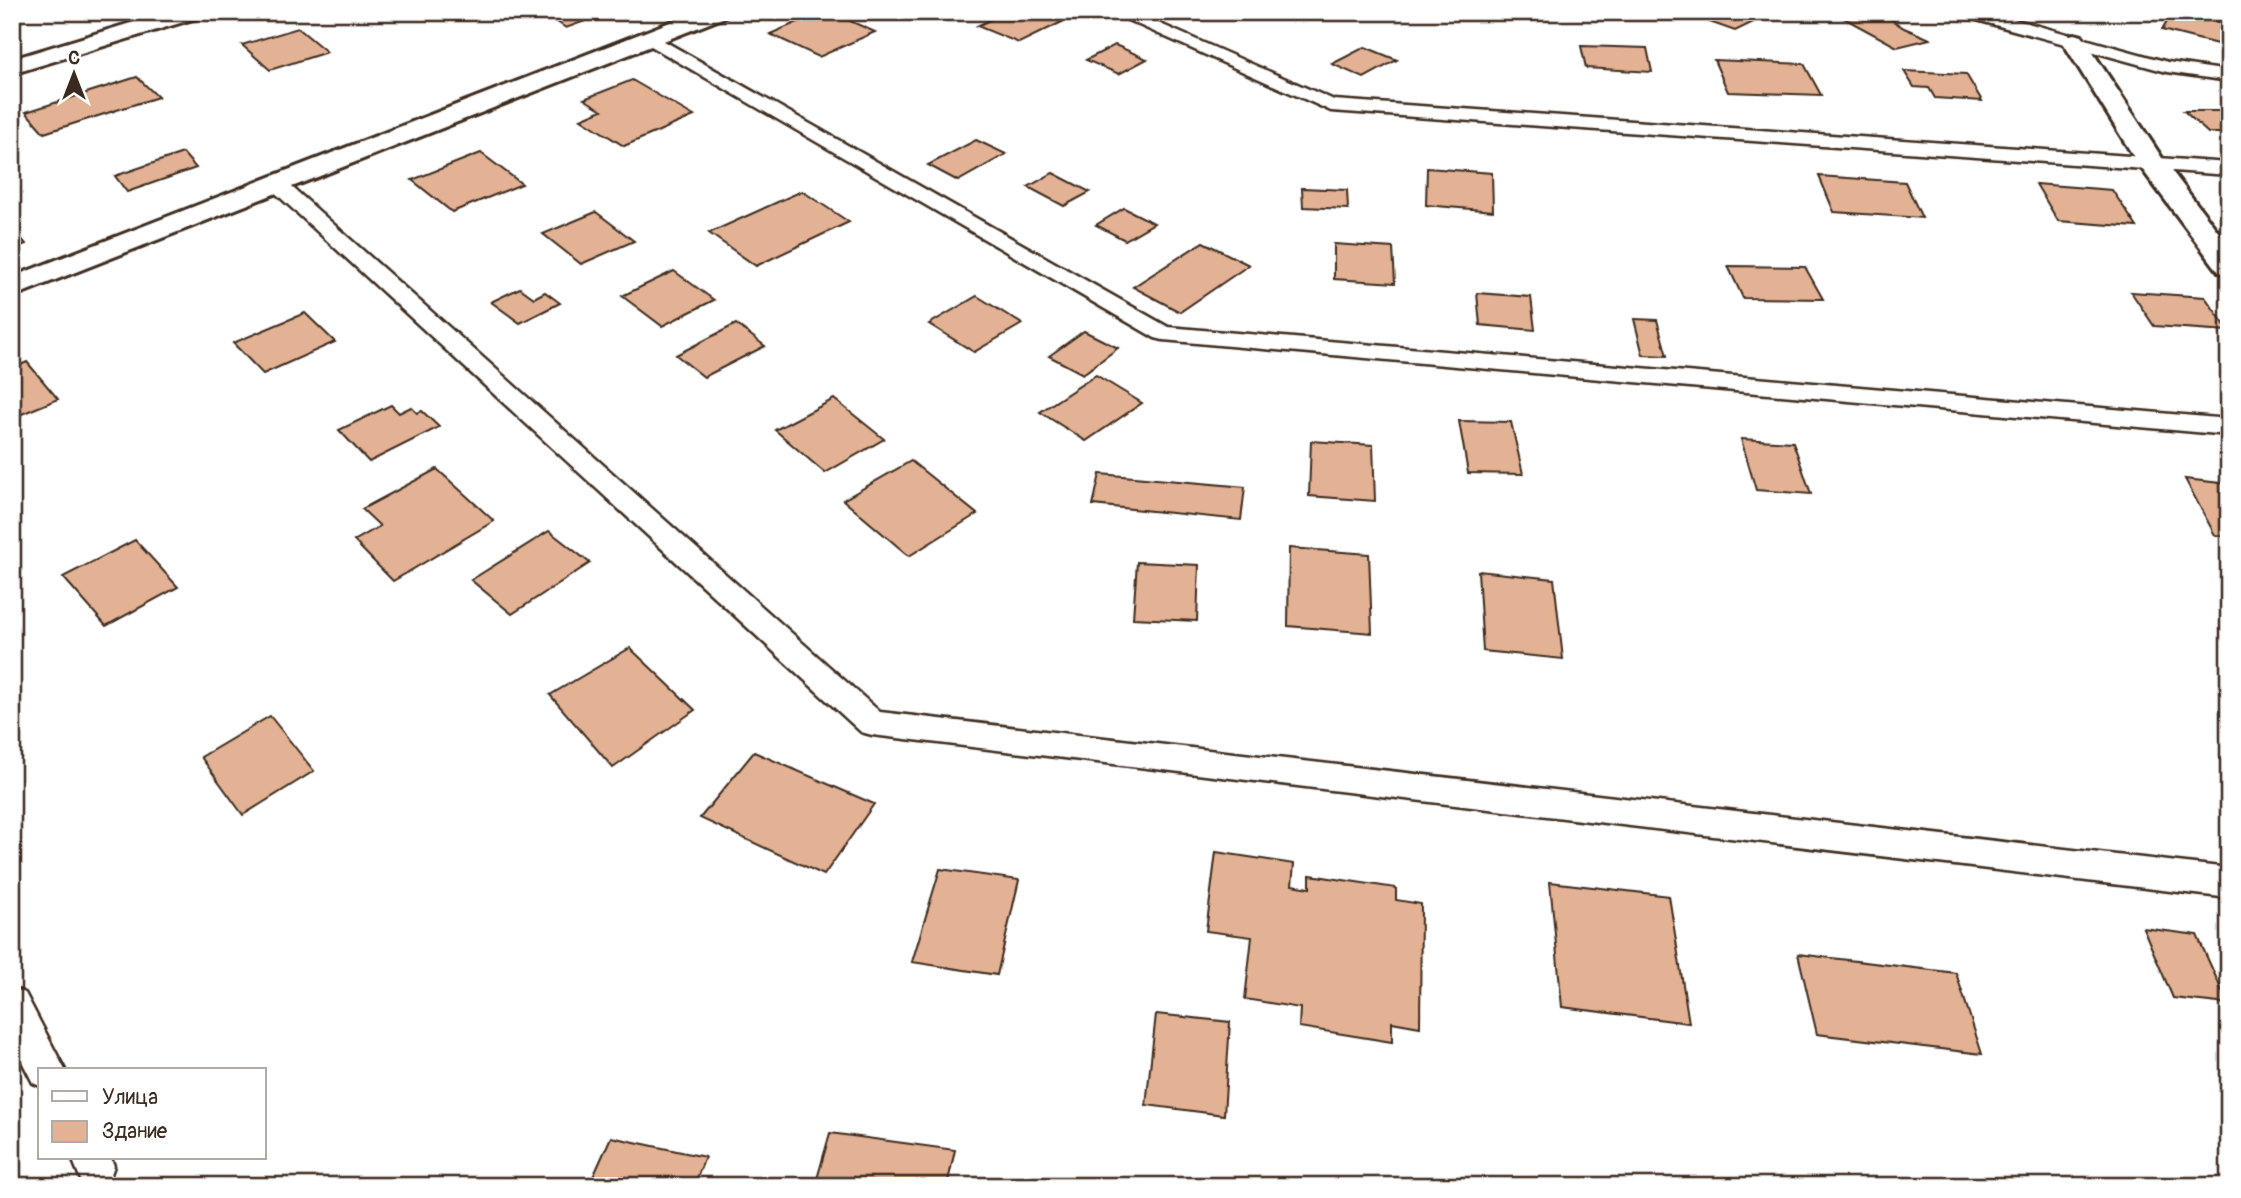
<svg xmlns="http://www.w3.org/2000/svg" width="2241" height="1198" font-family="Pangolin,sans-serif">
  <style>
    .building { fill: #e3b295; stroke: #3b2a1e; stroke-width: 2 }
    .lines { fill: none; stroke-linecap: round; stroke-linejoin: round }
    .service-casing { stroke: #3b2a1e; stroke-width: 5 }
    .minor-casing { stroke: #3b2a1e; stroke-width: 6 }
    .service { fill: #fff; fill-rule: evenodd }
    .minor { fill: #fff; fill-rule: evenodd }
  </style>
  <rect width="100%" height="100%" fill="#fff"/>
  <filter id="ink" filterUnits="userSpaceOnUse"><feTurbulence type="fractalNoise" baseFrequency=".0143" numOctaves="2"/><feDisplacementMap in="SourceGraphic" scale="14" xChannelSelector="R" yChannelSelector="G"/><feConvolveMatrix kernelMatrix="1 2 1 2 8 2 1 2 1" color-interpolation-filters="sRGB"/></filter>
  <g filter="url(#ink)">
    <g class="building">
      <polygon points="551,12 610,12 566,28 545,14"/>
      <polygon points="821,12 830,12 875,32 819,57 770,34"/>
      <polygon points="1006,12 1037,12 1062,22 1019,43 977,26"/>
      <polygon points="1482,12 1518,12 1505,20"/>
      <polygon points="1774,12 1735,31 1684,13 1686,12"/>
      <polygon points="1855,12 1880,12 1904,28 1930,39 1897,47 1840,16"/>
      <polygon points="2173,12 2229,24 2229,47 2162,30"/>
      <polygon points="298,28 327,52 270,70 242,45"/>
      <polygon points="1115,45 1147,59 1119,74 1086,60"/>
      <polygon points="1581,46 1647,48 1652,72 1586,68"/>
      <polygon points="1365,47 1397,60 1364,78 1332,64"/>
      <polygon points="1714,60 1804,64 1821,95 1728,92"/>
      <polygon points="1904,71 1966,74 1982,101 1935,98 1929,88 1914,87"/>
      <polygon points="137,77 158,97 44,133 26,112"/>
      <polygon points="632,80 694,116 624,146 581,119 602,110 584,99"/>
      <polygon points="2184,111 2229,111 2229,133 2208,133"/>
      <polygon points="976,140 1006,154 958,181 928,165"/>
      <polygon points="183,153 196,168 127,192 115,176"/>
      <polygon points="481,153 522,184 452,212 412,180"/>
      <polygon points="1427,168 1492,173 1493,211 1426,205"/>
      <polygon points="1053,173 1090,192 1064,206 1028,187"/>
      <polygon points="1819,176 1905,182 1922,218 1834,212"/>
      <polygon points="2036,184 2112,190 2137,227 2058,221"/>
      <polygon points="1302,188 1347,190 1348,209 1303,207"/>
      <polygon points="802,191 849,222 756,266 709,233"/>
      <polygon points="1124,208 1154,223 1125,240 1096,225"/>
      <polygon points="596,212 634,241 581,264 543,234"/>
      <polygon points="12,228 26,244 12,249"/>
      <polygon points="1203,242 1249,265 1180,312 1133,287"/>
      <polygon points="1334,244 1393,248 1395,283 1334,279"/>
      <polygon points="1728,266 1805,267 1823,299 1743,298"/>
      <polygon points="674,271 714,300 662,326 622,296"/>
      <polygon points="520,288 534,298 545,292 560,303 520,323 491,302"/>
      <polygon points="2131,292 2205,297 2229,331 2154,326"/>
      <polygon points="1477,293 1531,297 1535,330 1480,325"/>
      <polygon points="977,296 1022,324 974,352 929,324"/>
      <polygon points="305,313 335,342 263,374 233,343"/>
      <polygon points="1634,319 1657,320 1667,356 1643,355"/>
      <polygon points="736,324 765,346 704,377 676,355"/>
      <polygon points="1084,331 1118,348 1083,374 1049,356"/>
      <polygon points="27,362 58,399 12,418 12,369"/>
      <polygon points="1096,375 1142,403 1086,441 1040,412"/>
      <polygon points="834,399 884,439 825,473 775,430"/>
      <polygon points="391,405 399,413 411,407 417,413 422,411 439,427 369,462 339,430"/>
      <polygon points="1459,421 1511,422 1523,474 1468,473"/>
      <polygon points="1741,439 1793,442 1811,494 1756,490"/>
      <polygon points="1311,441 1373,445 1375,501 1309,496"/>
      <polygon points="911,461 977,514 909,556 843,500"/>
      <polygon points="437,469 494,521 393,581 354,541 380,526 362,509"/>
      <polygon points="1100,474 1245,487 1241,520 1093,505"/>
      <polygon points="2185,479 2229,484 2229,536 2215,535"/>
      <polygon points="549,531 590,563 512,614 471,580"/>
      <polygon points="135,540 178,587 106,626 63,577"/>
      <polygon points="1289,548 1369,554 1372,633 1288,626"/>
      <polygon points="1137,562 1199,565 1197,621 1133,618"/>
      <polygon points="1478,571 1554,579 1563,659 1483,651"/>
      <polygon points="630,648 695,710 613,768 550,695"/>
      <polygon points="270,716 314,771 243,815 201,757"/>
      <polygon points="754,752 874,804 824,875 700,818"/>
      <polygon points="1216,852 1294,864 1292,885 1310,888 1310,875 1396,888 1396,900 1421,904 1420,1027 1392,1022 1392,1042 1299,1027 1300,1008 1245,999 1252,937 1206,931"/>
      <polygon points="940,869 1019,880 997,975 912,962"/>
      <polygon points="1550,882 1669,896 1689,1023 1562,1007"/>
      <polygon points="2143,928 2197,935 2228,1004 2173,998"/>
      <polygon points="1798,954 1956,973 1982,1054 1817,1034"/>
      <polygon points="1156,1014 1230,1022 1224,1115 1146,1105"/>
      <polygon points="830,1133 955,1150 947,1186 815,1186"/>
      <polygon points="611,1137 705,1157 694,1186 589,1186"/>
    </g>
    <g class="lines">
      <defs>
        <g id="service">
          <polygon points="1110,12 1133,12 1334,100 2229,163 2229,175 1331,111"/>
          <polygon points="1960,12 1988,12 2168,62 2229,71 2229,81 2167,72 1962,16"/>
          <polygon points="650,33 1168,327 2229,419 2229,435 1163,340 1155,338 644,42 641,38"/>
          <polygon points="277,178 284,180 880,712 2229,868 2229,898 872,735 861,732 270,188 267,184 270,180"/>
          <polygon points="12,988 25,993 65,1070 40,1070 40,1086 33,1083 12,1042"/>
          <polygon points="72,1158 111,1158 114,1166 109,1180 95,1185 81,1180"/>
        </g>
        <g id="minor">
          <polygon points="167,12 203,12 200,17 12,74 12,59"/>
          <polygon points="696,12 728,12 725,17 12,297 12,277"/>
          <polygon points="2074,34 2082,36 2164,161 2229,246 2229,275 2219,272 2139,165 2062,41 2066,36"/>
        </g>
      </defs>
      <use href="#service" class="service-casing"/>
      <use href="#minor" class="minor-casing"/>
      <use href="#service" class="service"/>
      <use href="#minor" class="minor"/>
    </g>
  </g>
  <rect width="2241" height="1198" fill="none" stroke="#fff" stroke-width="42"/>
  <rect x="21" y="21" width="2199" height="1156" fill="none" stroke="#3b2a1e" stroke-width="2.5" filter="url(#ink)"/>
  <rect x="38" y="1068" width="228" height="91" fill="#ffffff" stroke="#b1aaa5" stroke-width="2"/>
  <rect x="52" y="1091" width="35" height="10" fill="#ffffff" stroke="#b1aaa5" stroke-width="2"/>
  <text x="102" y="1104" font-size="21" fill="#3b2a1e">Улица</text>
  <rect x="52" y="1121" width="35" height="21" fill="#e3b295" stroke="#b1aaa5" stroke-width="2"/>
  <text x="102" y="1138" font-size="21" fill="#3b2a1e">Здание</text>
  <g transform="translate(74 74)" stroke="#ffffff" stroke-width="5" paint-order="stroke">
  <path d="M0-5L12 26L0 18L-12 26Z" fill="#3b2a1e"/>
  <text y="-10" font-size="19" font-weight="bold" text-anchor="middle" fill="#3b2a1e">С</text>
  </g>
</svg>
